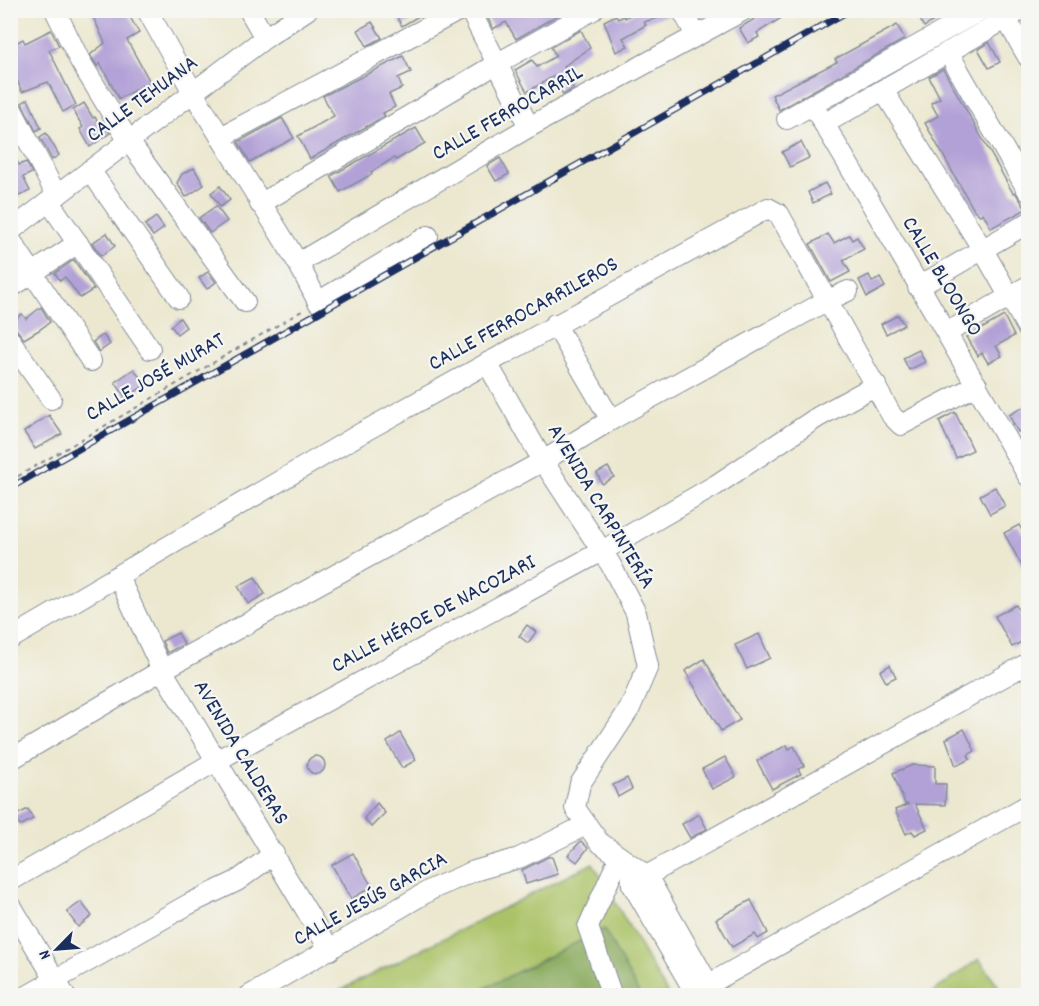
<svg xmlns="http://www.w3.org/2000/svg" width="1039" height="1006" font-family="Dekko,sans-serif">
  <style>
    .green { fill: #abc368; stroke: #637963; stroke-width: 1.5 }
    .forest { fill: #88a95c; stroke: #526c5d; stroke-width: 1.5 }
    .building { fill: #b2a1d7 }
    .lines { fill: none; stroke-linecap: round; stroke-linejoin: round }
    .minor-casing { stroke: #848c97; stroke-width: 22 }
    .path { stroke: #848c97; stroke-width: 2; stroke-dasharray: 4.5 4.5; stroke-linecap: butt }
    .minor { stroke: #fff; stroke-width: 20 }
    .rail-casing { stroke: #1b2f5e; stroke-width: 7 }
    .rail { stroke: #f6f6f2; stroke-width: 4.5; stroke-dasharray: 14; stroke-linecap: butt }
    .labels { text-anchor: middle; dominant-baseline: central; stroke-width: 4.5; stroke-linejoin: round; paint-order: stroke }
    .street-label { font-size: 22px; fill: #1b2f5e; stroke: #f6f6f2 }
  </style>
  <rect width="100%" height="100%" fill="#f6f6f2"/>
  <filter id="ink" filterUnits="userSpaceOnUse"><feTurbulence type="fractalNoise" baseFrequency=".0167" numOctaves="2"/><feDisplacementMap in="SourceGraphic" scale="12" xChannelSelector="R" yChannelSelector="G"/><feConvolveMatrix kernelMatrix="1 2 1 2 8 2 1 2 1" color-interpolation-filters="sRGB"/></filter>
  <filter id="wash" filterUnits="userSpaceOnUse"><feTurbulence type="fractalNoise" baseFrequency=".008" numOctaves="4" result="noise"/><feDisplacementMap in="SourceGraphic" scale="24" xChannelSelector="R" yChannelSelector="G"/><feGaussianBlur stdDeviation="1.35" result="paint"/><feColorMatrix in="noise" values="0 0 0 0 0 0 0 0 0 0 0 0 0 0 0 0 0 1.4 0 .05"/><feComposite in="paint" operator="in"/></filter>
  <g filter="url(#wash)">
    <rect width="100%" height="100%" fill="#ece8d0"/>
    <g class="green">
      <polygon points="593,863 668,995 329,996"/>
      <polygon points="979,959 1005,995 929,995"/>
    </g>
    <polygon class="forest" points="604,929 640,995 469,996"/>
    <g id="blocks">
      <g class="building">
        <polygon points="90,10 126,10 139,33 127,40 150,82 119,99 100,63 97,66 90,55 105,43"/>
        <polygon points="393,10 429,10 402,26"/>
        <polygon points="484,10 567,10 516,39 506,22 493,29"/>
        <polygon points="638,10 670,10 671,14 644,22 646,25 623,38 628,46 616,52 604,21 616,15 618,19 624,16 625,18"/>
        <polygon points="770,10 794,10 757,33 759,37 748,43 739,28"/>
        <polygon points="915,10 952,10 924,27"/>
        <polygon points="372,22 382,38 367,46 358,30"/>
        <polygon points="897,25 905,39 779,110 772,95 837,62 835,59"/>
        <polygon points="51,30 59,46 49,50 76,105 63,112 48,82 22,92 14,73 10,74 10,46 23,39 25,43"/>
        <polygon points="581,30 590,48 564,66 573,89 563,95 554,76 527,92 515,70 532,60 537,67 556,56 551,47"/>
        <polygon points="989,42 1000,62 989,68 978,49"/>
        <polygon points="403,56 411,72 398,78 402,88 389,94 395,107 383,113 385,116 310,159 298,136 334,116 323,96"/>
        <polygon points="943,69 1013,193 1015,192 1026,209 991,228 983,213 980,215 974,210 925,123 938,116 931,103 940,98 929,77"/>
        <polygon points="28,99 41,128 36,131 22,103"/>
        <polygon points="84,103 93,118 95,117 99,124 103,122 110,133 90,147 80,129 83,127 73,110"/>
        <polygon points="282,118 294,138 250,162 238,142"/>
        <polygon points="416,128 425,143 396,160 394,158 371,172 372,174 340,192 331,176"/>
        <polygon points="46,133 59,155 52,160 40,137"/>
        <polygon points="801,142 809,158 790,167 782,152"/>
        <polygon points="10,150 19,165 26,162 32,173 23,177 30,191 10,200"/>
        <polygon points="500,158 509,174 496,181 487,166"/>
        <polygon points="194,168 204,185 186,197 177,183 182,174"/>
        <polygon points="825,183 831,194 813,203 808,192"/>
        <polygon points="220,186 230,200 220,207 211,193"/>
        <polygon points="216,206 227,221 210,233 199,218"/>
        <polygon points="156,217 164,228 153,236 145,225"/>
        <polygon points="107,233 115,246 101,256 92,243"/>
        <polygon points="828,234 834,243 849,235 852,240 857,237 864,249 843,260 850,272 831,282 810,244"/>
        <polygon points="74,260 94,289 80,298 65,277 60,281 55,273"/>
        <polygon points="208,272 216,282 207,289 199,278"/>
        <polygon points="869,275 872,282 880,278 885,287 867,297 859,280"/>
        <polygon points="41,307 50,322 39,330 24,339 16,329 10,328 10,323 22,314 26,319"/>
        <polygon points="898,315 904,325 886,334 881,324"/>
        <polygon points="1004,316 1014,336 996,346 1002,356 988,363 982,353 978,356 967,337"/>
        <polygon points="180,318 186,327 177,334 171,326"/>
        <polygon points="103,335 110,344 99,352 93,342"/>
        <polygon points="919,350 925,362 909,370 903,358"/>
        <polygon points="134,369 145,385 126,398 115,382"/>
        <polygon points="1029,404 1029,426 1018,432 1009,415"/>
        <polygon points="955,412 973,450 956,458 939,421"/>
        <polygon points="49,415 62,434 35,449 24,432"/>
        <polygon points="608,467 614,477 602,484 597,473"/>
        <polygon points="995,487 1005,506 990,514 980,495"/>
        <polygon points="1019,525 1029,543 1029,579 1004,533"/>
        <polygon points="255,577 265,594 248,604 238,586"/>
        <polygon points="1016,605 1029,628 1029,638 1012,647 995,616"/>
        <polygon points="527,625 536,632 528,643 519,636"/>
        <polygon points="178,633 184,644 167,653 162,641"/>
        <polygon points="759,634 770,658 747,669 735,645"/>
        <polygon points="704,659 740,720 721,731 685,671"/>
        <polygon points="890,665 896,677 886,682 880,671"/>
        <polygon points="964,729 975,751 968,755 970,759 956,766 946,739"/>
        <polygon points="400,733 416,760 402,768 387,742"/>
        <polygon points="787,745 789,749 794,746 804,766 798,769 801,774 772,789 757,761"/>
        <circle cx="316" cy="765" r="9"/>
        <polygon points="725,757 736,777 712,789 702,769"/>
        <polygon points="913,765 935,766 935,784 946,784 945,805 915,804 927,829 915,835 912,831 906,834 895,810 909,804 905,804 893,773"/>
        <polygon points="627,778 632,789 618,797 613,785"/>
        <polygon points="377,803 385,813 371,827 364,818"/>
        <polygon points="28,809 33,819 20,826 14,816"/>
        <polygon points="699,814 707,829 690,838 682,824"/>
        <polygon points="581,841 588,848 577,862 568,855"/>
        <polygon points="353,853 372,887 351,899 332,865"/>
        <polygon points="548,857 552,857 558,874 526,884 522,870"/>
        <polygon points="751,900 768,933 758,939 755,934 732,947 716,919"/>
        <polygon points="81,902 92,916 78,927 67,912"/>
      </g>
    </g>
  </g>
  <g filter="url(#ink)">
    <use href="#blocks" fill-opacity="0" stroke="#848c97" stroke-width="1.5"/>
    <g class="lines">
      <defs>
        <g id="minor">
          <polyline points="55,10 80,61 128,140 245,302"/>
          <polyline points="147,10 194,94 298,263 318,302 428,236"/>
          <polyline points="249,10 265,38"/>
          <polyline points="470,10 529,127"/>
          <polyline points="682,10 696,35"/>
          <polyline points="1001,10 1028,57"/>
          <polyline points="948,52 1028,191"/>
          <polyline points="883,90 983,250 1028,329"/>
          <path d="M812,104C886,226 957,351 1028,476"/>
          <polyline points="10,106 57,196"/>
          <polyline points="787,119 981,10"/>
          <polyline points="824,124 1021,10"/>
          <polyline points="221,137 460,10"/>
          <polyline points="90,170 179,298"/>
          <polyline points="50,203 150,349"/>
          <polyline points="260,204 498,63 593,10"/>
          <polyline points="10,231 265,38 307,10"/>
          <polyline points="10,239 91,361"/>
          <polyline points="298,263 529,127 744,10"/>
          <polyline points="918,287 1028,223"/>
          <polyline points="10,288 78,243"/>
          <polyline points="555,324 611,420"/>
          <polyline points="948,332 1028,286"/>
          <polyline points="10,340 51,399"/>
          <polyline points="487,363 543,461 611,565 636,613 648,666 630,708 580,784 575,808 599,842 647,876 715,996"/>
          <polyline points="118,576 162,670 330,950"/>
          <polyline points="10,639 365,431 768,208 779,214 892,416 901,425 977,385"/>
          <polyline points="10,760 162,670 543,461 611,420 826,301 848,291"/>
          <polyline points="631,871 632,884 697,996"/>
          <polyline points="10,881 216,761 602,551 716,485 818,417 876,385"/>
          <polyline points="632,884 1028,663"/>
          <polyline points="10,904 65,996"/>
          <polyline points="695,992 1028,805"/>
          <polyline points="27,996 189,904 237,881 274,854"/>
          <polyline points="249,996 432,889 474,871 519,858 586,825"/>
          <polyline points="612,996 588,927 619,858"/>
        </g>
      </defs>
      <use href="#minor" class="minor-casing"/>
      <polyline class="path" points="10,481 302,311"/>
      <use href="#minor" class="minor"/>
      <defs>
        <polyline id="rail" points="10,488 850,10"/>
      </defs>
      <use href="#rail" class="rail-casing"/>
      <use href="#rail" class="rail"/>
    </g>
  </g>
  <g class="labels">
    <g class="street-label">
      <text transform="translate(143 100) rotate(-36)">CALLE TEHUANA</text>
      <text transform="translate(508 114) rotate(-30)">CALLE FERROCARRIL</text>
      <text transform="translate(941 277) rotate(59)">CALLE BLOONGO</text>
      <text transform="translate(524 315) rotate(-29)">CALLE FERROCARRILEROS</text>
      <text transform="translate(156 378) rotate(-30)">CALLE JOSÉ MURAT</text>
      <text transform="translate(600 507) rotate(59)">AVENIDA CARPINTERÍA</text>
      <text transform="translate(434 615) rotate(-28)">CALLE HÉROE DE NACOZARI</text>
      <text transform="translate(240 753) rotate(59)">AVENIDA CALDERAS</text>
      <text transform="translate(371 900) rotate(-29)">CALLE JESÚS GARCIA</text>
    </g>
  </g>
  <rect width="1039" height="1006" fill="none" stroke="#f6f6f2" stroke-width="36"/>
  <g transform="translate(57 949) rotate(245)" stroke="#f6f6f2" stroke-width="4.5" paint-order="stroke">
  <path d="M0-4.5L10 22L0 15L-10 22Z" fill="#1b2f5e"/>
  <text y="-9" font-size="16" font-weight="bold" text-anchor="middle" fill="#1b2f5e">N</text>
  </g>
</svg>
